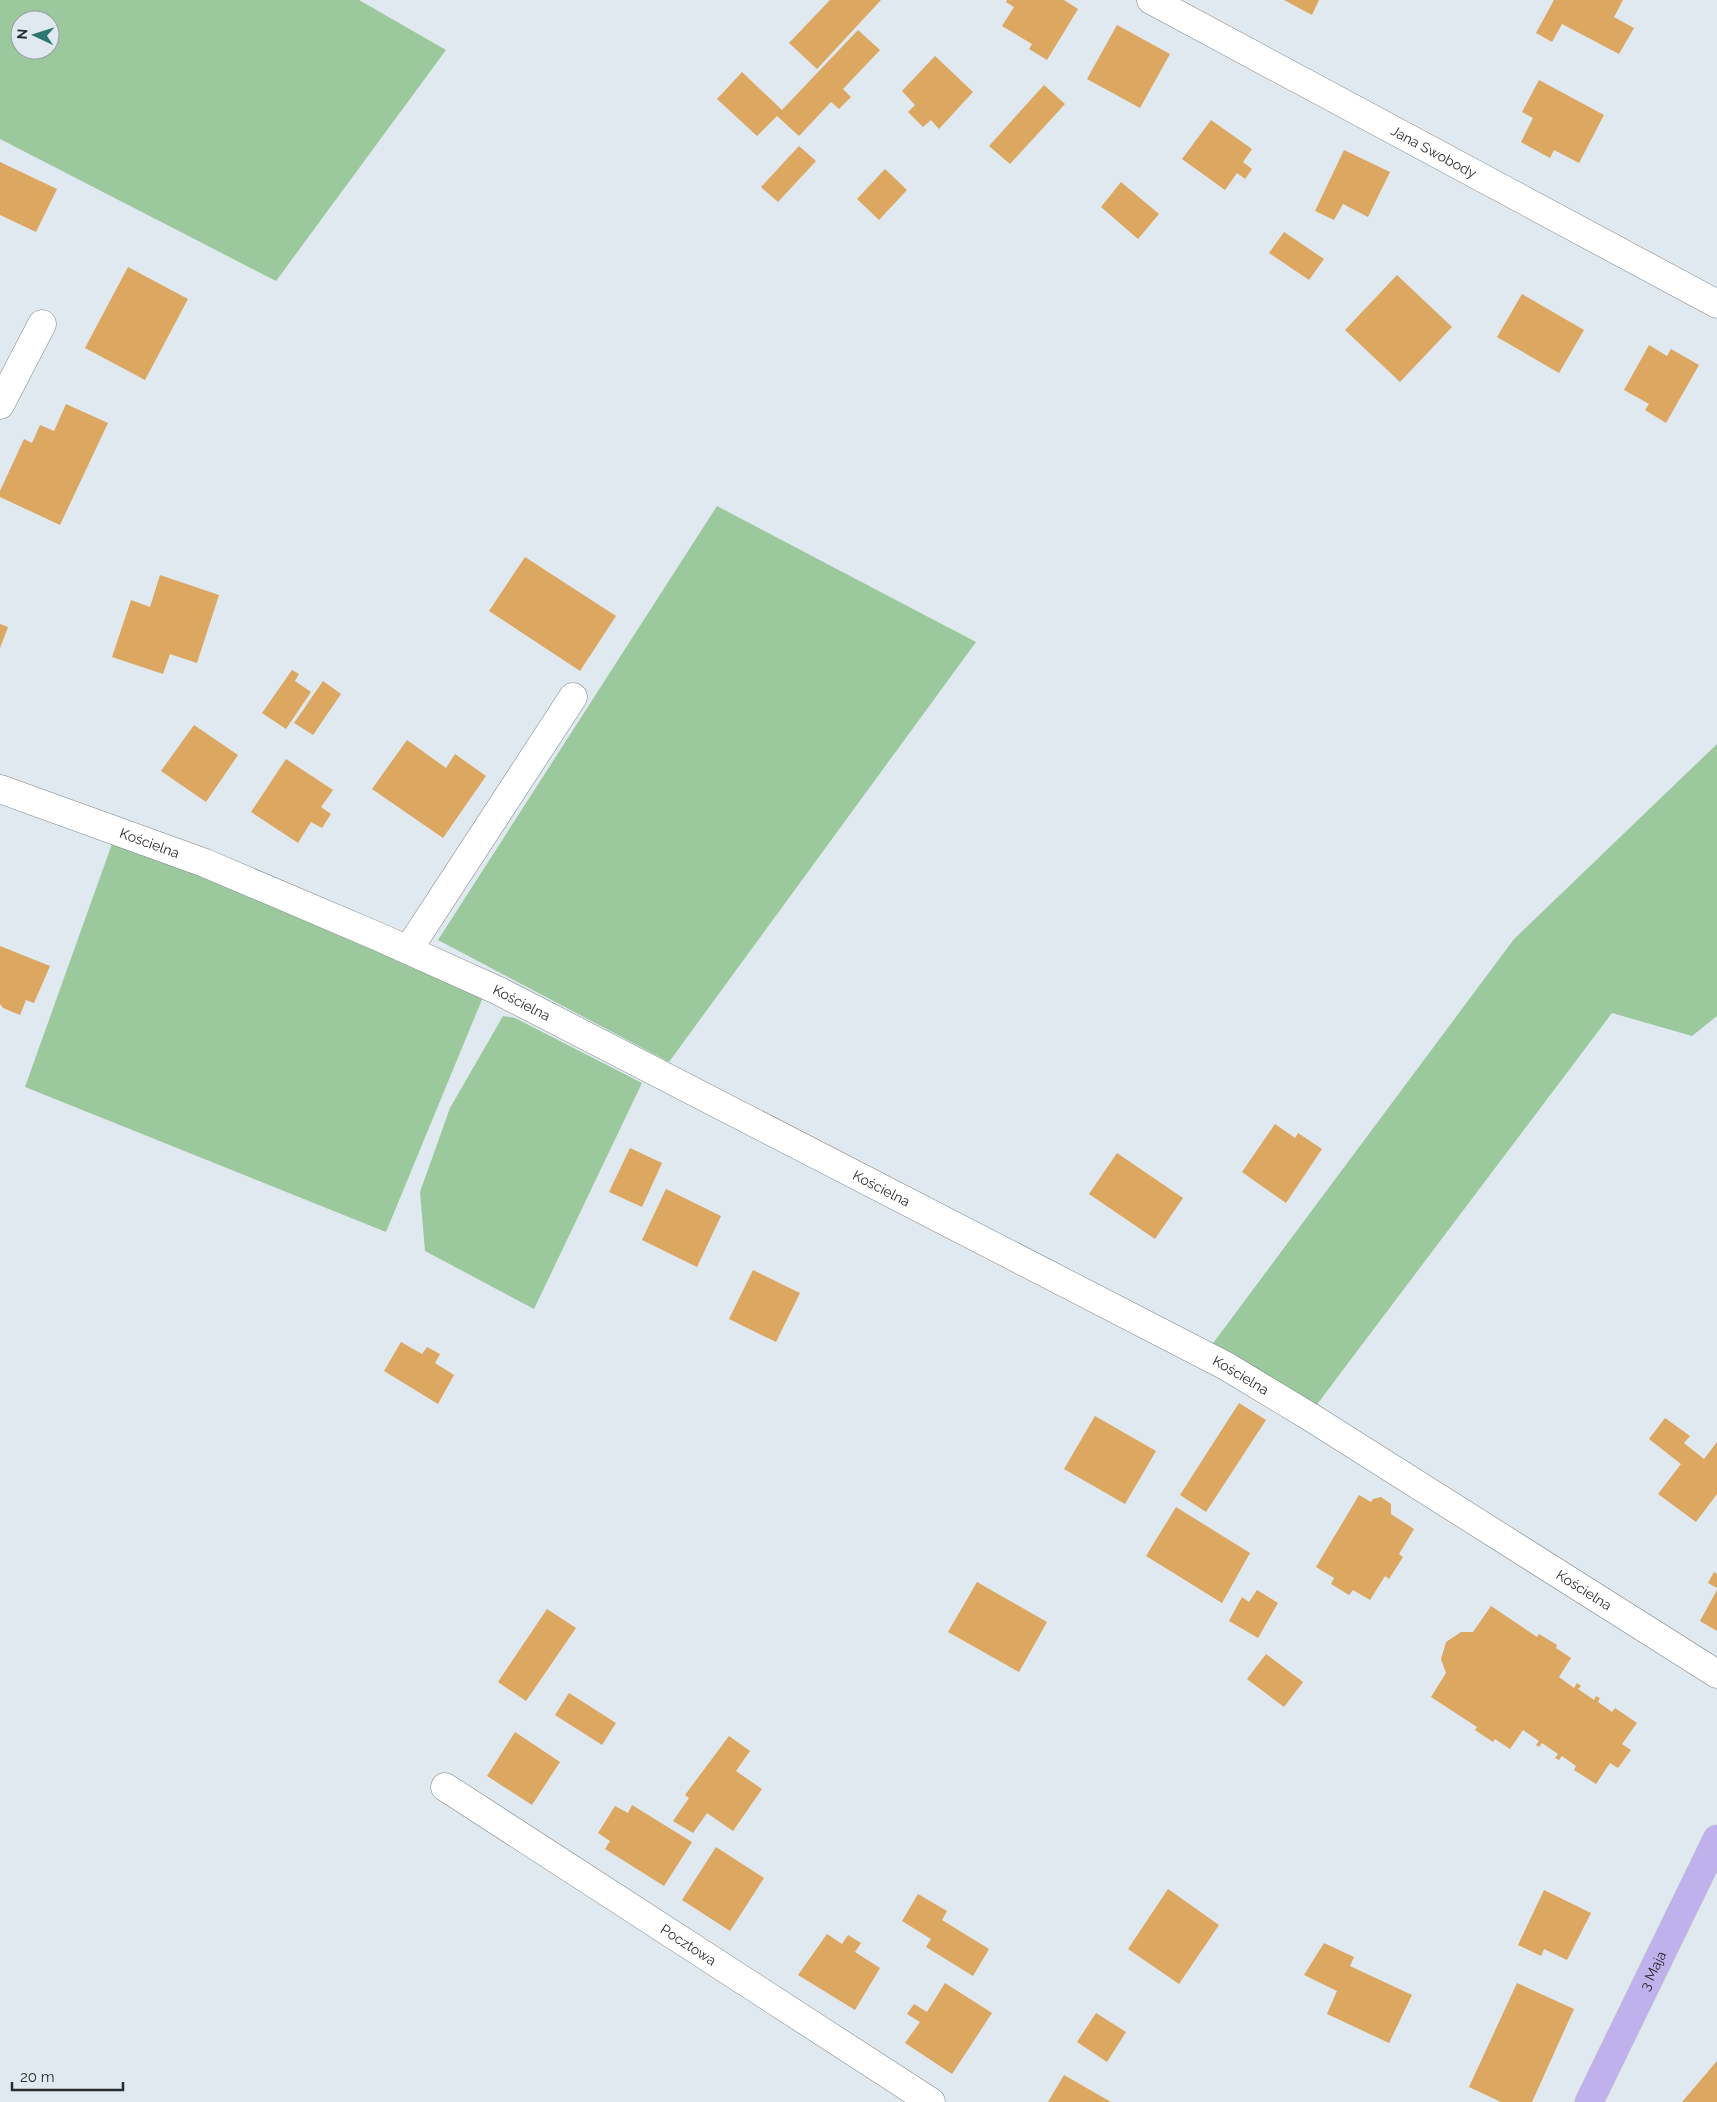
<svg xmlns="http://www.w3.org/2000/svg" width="1717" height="2102" font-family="Raleway,sans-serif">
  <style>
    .green { fill: #9cc89d; fill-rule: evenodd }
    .building { fill: #dba761 }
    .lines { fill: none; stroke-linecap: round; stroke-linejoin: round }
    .minor-casing { stroke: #7d848b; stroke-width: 29 }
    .major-casing { stroke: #c7c8c9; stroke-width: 29 }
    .minor { stroke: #fff; stroke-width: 28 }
    .major { stroke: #bfb2ec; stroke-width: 28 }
    .labels { text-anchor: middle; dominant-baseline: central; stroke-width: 4; stroke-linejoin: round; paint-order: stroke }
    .street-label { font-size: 14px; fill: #292c2f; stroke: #e1e9f0 }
  </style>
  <rect width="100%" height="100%" fill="#e1e9f0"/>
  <g class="green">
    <path d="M0,0H359L446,50L276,281L0,139ZM20,20H50V50H20Z"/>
    <polygon points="717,506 976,642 669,1062 438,940"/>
    <polygon points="1717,744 1717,1016 1692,1036 1612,1013 1312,1411 1208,1350 1514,939"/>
    <polygon points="113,841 358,940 483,997 386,1232 25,1087"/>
    <polygon points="503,1016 515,1018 642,1083 534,1309 425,1251 420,1192 450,1108"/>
  </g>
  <g class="building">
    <polygon points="830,0 881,0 817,69 789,43"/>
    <polygon points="1007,0 1064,0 1078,9 1047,60 1029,49 1032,44 1002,26 1014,7 1006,2"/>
    <polygon points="1284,0 1319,0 1312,15"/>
    <polygon points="1554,0 1623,0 1614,17 1634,28 1619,54 1562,24 1552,42 1536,33"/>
    <polygon points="1117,25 1170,54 1140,108 1087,79"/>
    <polygon points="858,30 880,50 843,89 851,97 839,109 831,102 799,136 777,116 757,136 717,99 742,72 782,110"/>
    <polygon points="935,56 973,92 939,129 931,120 923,127 908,112 915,105 902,91"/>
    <polygon points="1539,80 1604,115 1579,163 1554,150 1550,158 1521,142 1533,118 1522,112"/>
    <polygon points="1044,85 1065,104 1010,164 989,146"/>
    <polygon points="1211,120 1252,149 1243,162 1252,169 1245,179 1237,173 1225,190 1182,159"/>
    <polygon points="799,146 816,161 778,202 761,187"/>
    <polygon points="1344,150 1390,172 1368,217 1343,204 1334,220 1315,211"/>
    <polygon points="0,162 57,189 36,232 0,215"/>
    <polygon points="885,169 907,190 879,220 857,199"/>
    <polygon points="1121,182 1159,214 1138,239 1101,207"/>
    <polygon points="1284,232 1324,259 1309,280 1269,253"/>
    <polygon points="128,267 188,299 145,380 85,348"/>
    <polygon points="1397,275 1452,327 1400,382 1345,330"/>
    <polygon points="1522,294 1584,330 1559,373 1497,337"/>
    <polygon points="1649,345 1667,356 1671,349 1699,365 1666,423 1645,410 1649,404 1624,390"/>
    <polygon points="66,404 108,423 60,525 0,497 0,491 24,439 32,443 40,425 54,431"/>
    <polygon points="525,557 616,616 580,671 489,611"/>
    <polygon points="160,575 219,595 197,663 170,654 163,674 112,657 131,600 150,607"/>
    <polygon points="0,624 8,627 0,648"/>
    <polygon points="292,670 299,674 295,681 311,692 286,729 262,713"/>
    <polygon points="323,681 341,694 313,735 294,723"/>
    <polygon points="194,725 238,755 206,802 161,771"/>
    <polygon points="407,740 446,768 455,754 486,776 443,838 372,789"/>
    <polygon points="286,759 333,790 321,807 331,814 322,828 311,822 298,843 251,812"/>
    <polygon points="0,946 50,966 34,1003 26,1000 20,1015 3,1008 0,1004"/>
    <polygon points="1275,1124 1295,1138 1298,1133 1322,1149 1286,1203 1242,1172"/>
    <polygon points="630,1148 662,1163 642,1207 609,1192"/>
    <polygon points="1117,1153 1183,1198 1155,1239 1089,1194"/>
    <polygon points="666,1189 721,1216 697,1267 642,1240"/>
    <polygon points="753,1270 800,1293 776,1342 729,1319"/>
    <polygon points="401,1342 422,1354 427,1347 440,1354 435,1363 454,1375 438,1404 384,1371"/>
    <polygon points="1239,1403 1266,1420 1206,1512 1180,1495"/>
    <polygon points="1095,1416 1156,1451 1125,1504 1064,1469"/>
    <polygon points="1665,1418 1690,1436 1684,1443 1704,1459 1717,1442 1717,1494 1696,1522 1658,1494 1681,1464 1649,1439"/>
    <polygon points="1359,1495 1371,1502 1373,1499 1381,1497 1391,1504 1391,1514 1414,1529 1399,1554 1403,1557 1389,1579 1385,1576 1370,1600 1353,1590 1349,1595 1331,1584 1334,1578 1316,1567"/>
    <polygon points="1176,1507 1250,1553 1222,1603 1146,1556"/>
    <polygon points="1714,1572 1717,1574 1717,1588 1708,1583"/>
    <polygon points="977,1582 1047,1622 1019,1672 948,1632"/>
    <polygon points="1257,1590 1278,1603 1258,1638 1229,1621 1242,1597 1249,1602"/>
    <polygon points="1717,1590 1717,1631 1700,1621"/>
    <polygon points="1491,1606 1537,1637 1539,1634 1557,1645 1556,1648 1571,1658 1559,1677 1574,1688 1577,1683 1581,1686 1578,1689 1594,1700 1596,1696 1600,1698 1598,1702 1612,1712 1615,1708 1637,1723 1622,1744 1631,1750 1618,1768 1610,1763 1596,1784 1574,1770 1576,1766 1562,1756 1559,1760 1555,1758 1558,1754 1542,1743 1539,1747 1536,1745 1539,1741 1523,1730 1510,1749 1495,1739 1493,1742 1475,1730 1477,1727 1431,1697 1446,1673 1441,1659 1446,1642 1461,1632 1473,1632"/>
    <polygon points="547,1609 576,1628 526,1701 498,1682"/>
    <polygon points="1266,1654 1303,1682 1284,1707 1247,1679"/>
    <polygon points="569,1693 616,1723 602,1745 555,1715"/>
    <polygon points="515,1732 560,1762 532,1805 487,1776"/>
    <polygon points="729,1736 750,1751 736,1771 762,1789 733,1831 707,1813 693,1833 673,1821 689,1798 685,1795"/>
    <polygon points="632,1805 692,1842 664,1886 605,1849 610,1841 598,1833 615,1806 628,1813"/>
    <polygon points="716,1847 764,1878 730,1931 682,1900"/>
    <polygon points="1168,1889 1219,1925 1179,1984 1128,1949"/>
    <polygon points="1544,1890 1591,1913 1567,1960 1544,1949 1541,1956 1518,1945"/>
    <polygon points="918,1894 947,1911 942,1920 989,1949 973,1976 926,1947 931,1939 902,1921"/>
    <polygon points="827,1934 842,1944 848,1935 861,1943 855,1952 880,1968 855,2010 798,1975"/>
    <polygon points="1324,1943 1354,1957 1350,1966 1412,1995 1389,2043 1327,2014 1337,1991 1304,1975"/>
    <polygon points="945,1983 992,2013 952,2074 905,2043 920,2022 907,2014 914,2004 927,2012"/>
    <polygon points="1517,1983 1574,2009 1532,2102 1501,2102 1469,2087"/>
    <polygon points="1096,2013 1126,2032 1107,2062 1077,2042"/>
    <polygon points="1717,2061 1717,2102 1682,2102"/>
    <polygon points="1064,2075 1111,2102 1048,2102"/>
  </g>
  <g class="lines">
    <defs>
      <g id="minor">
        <path id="s1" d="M1151,0L1717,304"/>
        <polyline points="0,405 42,324"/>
        <path id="s2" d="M0,789L205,863L379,937L499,991L1226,1366L1312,1418L1717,1674"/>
        <polyline points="408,950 573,697"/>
        <path id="s3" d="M445,1787L931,2102"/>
      </g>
      <g id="major">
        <path id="s4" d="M1589,2102L1717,1839"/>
      </g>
    </defs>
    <use href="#minor" class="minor-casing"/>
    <use href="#major" class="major-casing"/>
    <use href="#minor" class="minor"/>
    <use href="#major" class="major"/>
  </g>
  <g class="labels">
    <g class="street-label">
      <text stroke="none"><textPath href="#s1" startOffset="321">Jana Swobody</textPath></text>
      <text stroke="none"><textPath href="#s2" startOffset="159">Kościelna</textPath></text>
      <text stroke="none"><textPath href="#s2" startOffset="564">Kościelna</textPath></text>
      <text stroke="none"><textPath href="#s2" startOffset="969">Kościelna</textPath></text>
      <text stroke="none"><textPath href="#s2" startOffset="1374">Kościelna</textPath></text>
      <text stroke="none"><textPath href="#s2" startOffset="1779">Kościelna</textPath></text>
      <text stroke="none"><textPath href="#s3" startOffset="290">Pocztowa</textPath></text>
      <text stroke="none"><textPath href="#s4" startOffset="146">3 Maja</textPath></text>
    </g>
  </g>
  <g transform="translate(35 35) rotate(274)"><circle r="24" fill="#e1e9f0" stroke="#979da3"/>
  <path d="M0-4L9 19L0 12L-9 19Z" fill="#2e7671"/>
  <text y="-8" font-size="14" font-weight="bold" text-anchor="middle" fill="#292c2f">N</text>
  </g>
  <path d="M12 2082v8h111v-8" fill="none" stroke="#292c2f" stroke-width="2.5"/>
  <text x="20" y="2082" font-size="15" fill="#292c2f" stroke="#e1e9f0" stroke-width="4" paint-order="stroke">20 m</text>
</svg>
